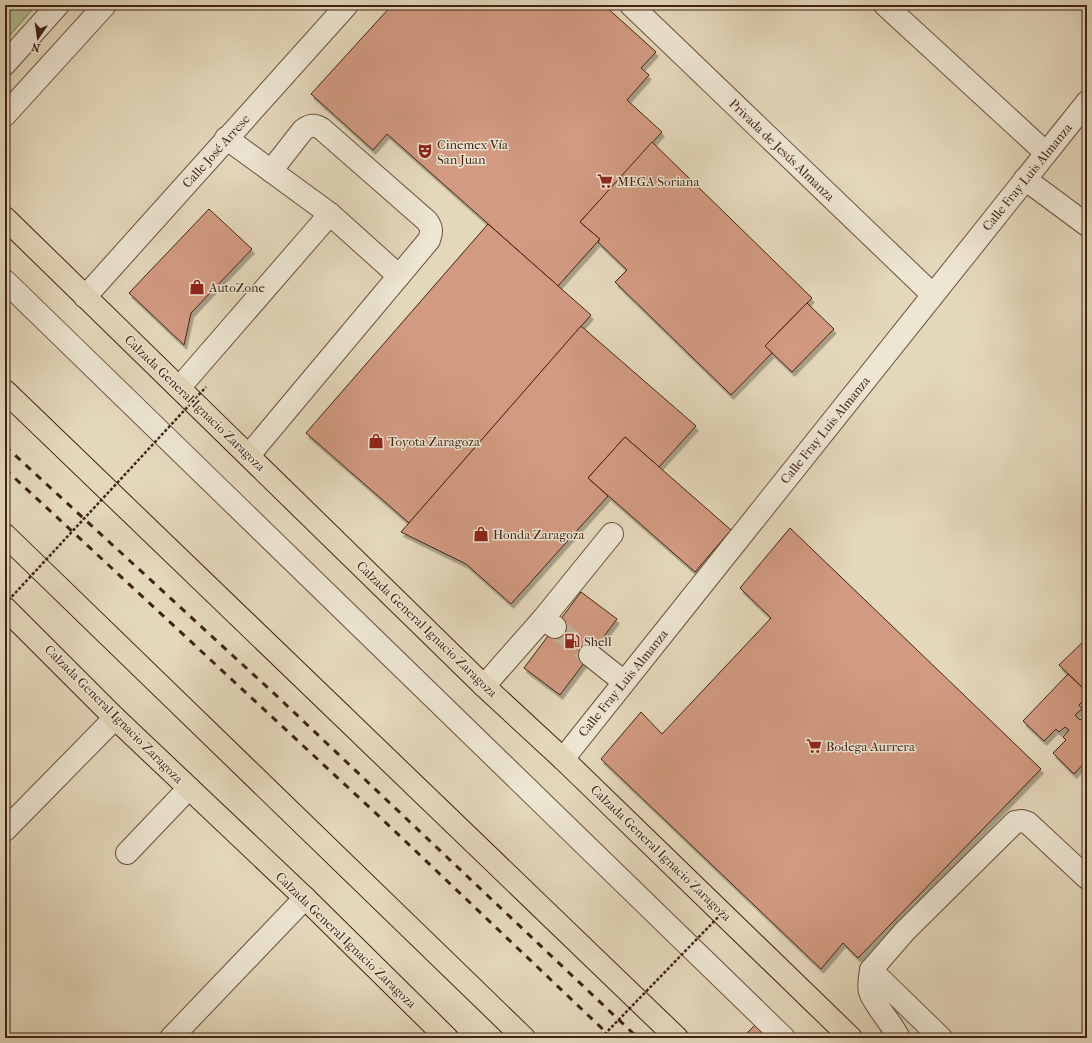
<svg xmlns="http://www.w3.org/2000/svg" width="1092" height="1043" font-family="'IM FELL French Canon',serif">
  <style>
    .green { fill: #b1bf92; stroke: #797153 }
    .building { fill: #d29a81; stroke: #412314; filter: url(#shadow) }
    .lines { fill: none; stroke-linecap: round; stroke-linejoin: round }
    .minor-tunnel { stroke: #c3b49a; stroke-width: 22; stroke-dasharray: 22 11; stroke-linecap: butt }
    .minor-casing { stroke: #6a503e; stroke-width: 24 }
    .major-casing { stroke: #412314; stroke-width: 24 }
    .highway-casing { stroke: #412314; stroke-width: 24 }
    .minor { stroke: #ede6d3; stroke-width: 22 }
    .major { stroke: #e4d8bb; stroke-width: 22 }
    .highway { stroke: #e4d8bb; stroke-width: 22 }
    .rail { stroke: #412314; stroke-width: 3; stroke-dasharray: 7 7; stroke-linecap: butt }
    .path-bridge { stroke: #412314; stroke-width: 2.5; stroke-dasharray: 3 2; stroke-linecap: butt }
    .labels { text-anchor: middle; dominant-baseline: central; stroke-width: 3; stroke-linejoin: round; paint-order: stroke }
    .poi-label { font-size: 13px; fill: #412314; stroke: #ede6d3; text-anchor: start }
    .street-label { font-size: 13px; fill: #412314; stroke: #ede6d3 }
  </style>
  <defs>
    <filter id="shadow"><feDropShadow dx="2.5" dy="4.5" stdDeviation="0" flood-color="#0004"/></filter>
  </defs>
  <rect width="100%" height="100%" fill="#e4d8bb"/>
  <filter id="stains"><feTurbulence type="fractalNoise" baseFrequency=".005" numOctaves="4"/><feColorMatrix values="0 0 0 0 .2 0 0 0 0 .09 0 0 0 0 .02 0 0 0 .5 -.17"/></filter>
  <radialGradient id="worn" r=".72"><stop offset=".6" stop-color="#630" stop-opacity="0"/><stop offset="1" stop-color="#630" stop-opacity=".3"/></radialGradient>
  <polygon class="green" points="15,5 36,5 5,41 5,17"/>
  <g class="building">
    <polygon points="392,5 604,5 656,52 641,68 649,75 627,100 662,132 580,222 600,239 558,286 387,134 373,150 311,94"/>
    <polygon points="652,142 812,298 765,346 772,353 731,395 615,282 627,270 598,242 600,239 580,222"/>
    <polygon points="209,209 252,249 191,313 184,345 129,293"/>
    <polygon points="488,224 591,315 409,523 306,433"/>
    <polygon points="807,303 834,329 792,372 765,346"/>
    <polygon points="581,326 696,426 659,467 625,437 588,478 608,496 511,604 466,564 401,532"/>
    <polygon points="625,437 731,530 695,572 588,478"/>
    <polygon points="790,528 1041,769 858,958 843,943 821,969 601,759 641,712 662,734 771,618 740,588"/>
    <polygon points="581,592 617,619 560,695 524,668"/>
    <polygon points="1087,638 1087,692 1059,665"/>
    <polygon points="1068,674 1087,692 1087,697 1079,705 1082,709 1075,715 1080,720 1087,714 1087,760 1074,774 1053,753 1066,740 1063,737 1069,730 1065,727 1059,732 1056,729 1044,741 1023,721"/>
    <polygon points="762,1018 783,1038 752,1038 747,1033"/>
  </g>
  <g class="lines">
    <polyline class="minor-tunnel" points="555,627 590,655"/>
    <defs>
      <g id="minor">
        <polyline points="631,5 933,295"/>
        <polyline points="885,5 1046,153"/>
        <polyline points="5,64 58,5"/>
        <polyline points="5,115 105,5"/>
        <polyline points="226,138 330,214 399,276"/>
        <polyline points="1025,179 1087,225"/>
        <polyline points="5,281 784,1038"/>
        <polyline points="85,297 347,5"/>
        <polyline points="179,388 330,214"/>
        <path d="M249,455L429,240C432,232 432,228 427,221L322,129C314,124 310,125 303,130L271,171"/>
        <polyline points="543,619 612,534"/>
        <polyline points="590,655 624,682"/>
        <polyline points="484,686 543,619 555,627"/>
        <polyline points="563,759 1087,102"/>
        <polyline points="5,830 115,718"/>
        <polyline points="127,853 189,788"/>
        <path d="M871,970C870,978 868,985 870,992C873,1003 893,1025 899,1038"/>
        <polyline points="171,1038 305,898"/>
        <polyline points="941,1038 871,970 905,931 1015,822 1022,821 1028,823 1087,878"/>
      </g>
      <g id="major">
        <polyline points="5,218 484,686 563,759 851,1038"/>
        <polyline points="5,608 115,718 305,898 447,1038"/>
      </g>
      <g id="highway">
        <polyline points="5,391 677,1038"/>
        <polyline points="5,535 524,1038"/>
      </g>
    </defs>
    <use href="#minor" class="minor-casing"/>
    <use href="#major" class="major-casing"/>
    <use href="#highway" class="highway-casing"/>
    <use href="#minor" class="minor"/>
    <use href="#major" class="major"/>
    <use href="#highway" class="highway"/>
    <g class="rail">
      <polyline points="5,446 280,699 638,1038"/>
      <polyline points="5,469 382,819 612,1038"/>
    </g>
    <g class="path-bridge">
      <polyline points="5,604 206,387"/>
      <polyline points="601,1038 726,909"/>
    </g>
  </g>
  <defs>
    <symbol id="theatre-bare" viewBox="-9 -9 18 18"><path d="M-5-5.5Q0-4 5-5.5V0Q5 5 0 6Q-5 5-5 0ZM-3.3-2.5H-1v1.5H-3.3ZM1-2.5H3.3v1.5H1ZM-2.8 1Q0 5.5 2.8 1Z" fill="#8f2418" stroke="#ede6d3" stroke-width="2.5" paint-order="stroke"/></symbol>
    <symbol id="supermarket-bare" viewBox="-9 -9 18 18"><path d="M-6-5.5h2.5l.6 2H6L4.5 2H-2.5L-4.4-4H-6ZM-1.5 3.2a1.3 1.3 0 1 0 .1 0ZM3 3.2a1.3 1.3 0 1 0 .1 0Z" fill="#8f2418" stroke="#ede6d3" stroke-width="2.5" paint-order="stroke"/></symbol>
    <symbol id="shop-bare" viewBox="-9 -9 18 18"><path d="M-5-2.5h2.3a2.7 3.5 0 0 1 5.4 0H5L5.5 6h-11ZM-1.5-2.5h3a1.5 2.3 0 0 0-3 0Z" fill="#8f2418" stroke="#ede6d3" stroke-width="2.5" paint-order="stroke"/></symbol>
    <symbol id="fuel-bare" viewBox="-9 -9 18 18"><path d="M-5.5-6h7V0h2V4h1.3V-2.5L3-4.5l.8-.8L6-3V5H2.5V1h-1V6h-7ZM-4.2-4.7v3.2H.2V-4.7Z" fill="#8f2418" stroke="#ede6d3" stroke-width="2.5" paint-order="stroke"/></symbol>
  </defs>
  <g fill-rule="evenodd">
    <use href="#theatre-bare" x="414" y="140" width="22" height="22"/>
    <use href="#supermarket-bare" x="594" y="170" width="22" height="22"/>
    <use href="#shop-bare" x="186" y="276" width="22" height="22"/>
    <use href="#shop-bare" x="365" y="430" width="22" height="22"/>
    <use href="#shop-bare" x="470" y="523" width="22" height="22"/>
    <use href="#fuel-bare" x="561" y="630" width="22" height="22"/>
    <use href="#supermarket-bare" x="803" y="735" width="22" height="22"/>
  </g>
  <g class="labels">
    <g class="poi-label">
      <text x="437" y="144">Cinemex Vía<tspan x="437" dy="15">San Juan</tspan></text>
      <text x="617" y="181">MEGA Soriana</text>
      <text x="209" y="287">AutoZone</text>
      <text x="388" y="441">Toyota Zaragoza</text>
      <text x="493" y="534">Honda Zaragoza</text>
      <text x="584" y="641">Shell</text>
      <text x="826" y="746">Bodega Aurrera</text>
    </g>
    <g class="street-label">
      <text transform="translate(782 150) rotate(44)">Privada de Jesús Almanza</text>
      <text transform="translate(216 151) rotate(-48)">Calle José Arrese</text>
      <text transform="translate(1027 177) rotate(-51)">Calle Fray Luis Almanza</text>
      <text transform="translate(195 403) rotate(44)">Calzada General Ignacio Zaragoza</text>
      <text transform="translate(825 430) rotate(-51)">Calle Fray Luis Almanza</text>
      <text transform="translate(427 629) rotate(44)">Calzada General Ignacio Zaragoza</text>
      <text transform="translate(623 683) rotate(-51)">Calle Fray Luis Almanza</text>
      <text transform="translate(114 714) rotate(45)">Calzada General Ignacio Zaragoza</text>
      <text transform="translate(661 853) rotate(44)">Calzada General Ignacio Zaragoza</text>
      <text transform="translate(346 940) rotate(44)">Calzada General Ignacio Zaragoza</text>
    </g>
  </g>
  <rect width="1092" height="1043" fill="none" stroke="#e4d8bb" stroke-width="20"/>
  <rect x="6" y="6" width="1080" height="1031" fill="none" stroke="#412314" stroke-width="2"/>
  <rect x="10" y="10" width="1072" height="1023" fill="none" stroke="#412314"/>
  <g transform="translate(38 38) rotate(193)" stroke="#ede6d3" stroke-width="3" paint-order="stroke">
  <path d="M0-3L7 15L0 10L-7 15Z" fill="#412314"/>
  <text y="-6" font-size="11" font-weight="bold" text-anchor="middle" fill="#412314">N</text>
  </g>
  <rect width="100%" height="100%" filter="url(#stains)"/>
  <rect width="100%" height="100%" fill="url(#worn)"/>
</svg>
